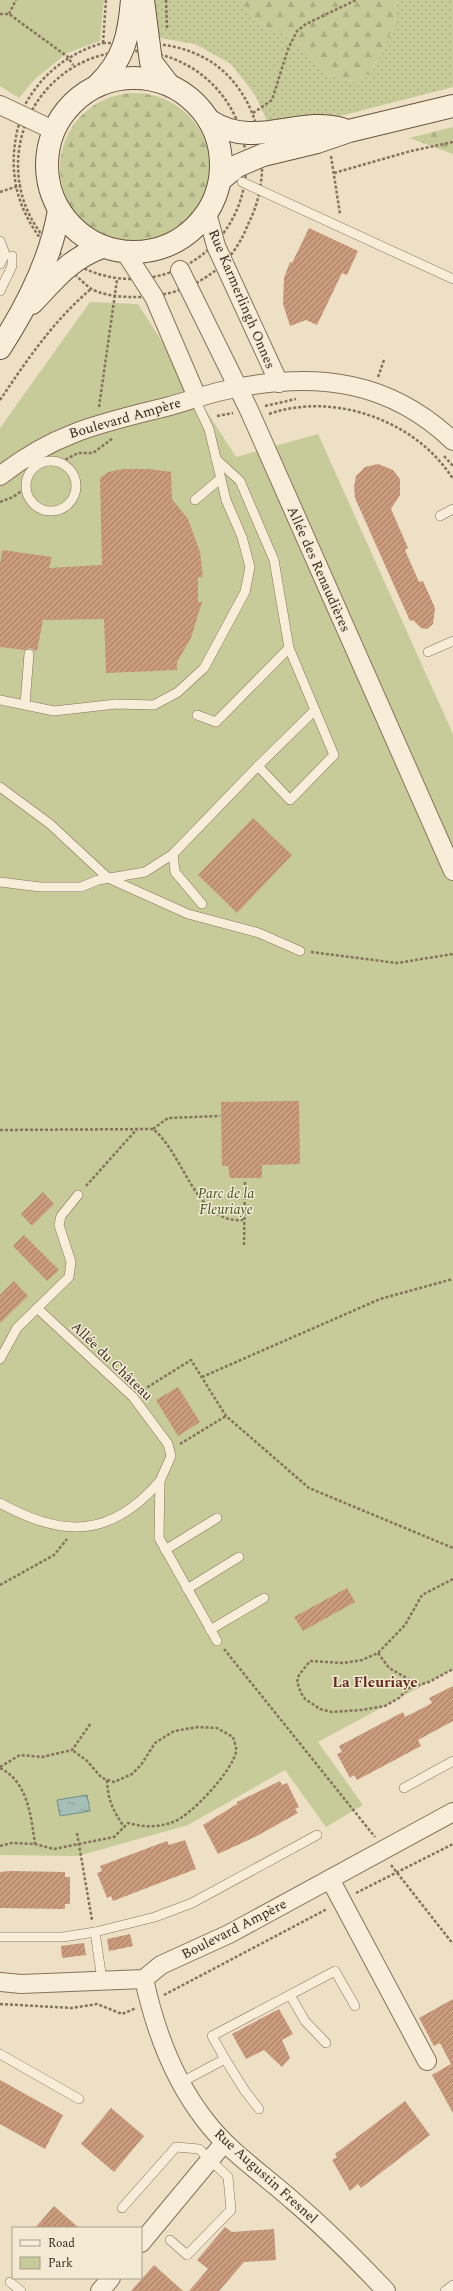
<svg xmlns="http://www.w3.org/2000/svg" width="453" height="2291" font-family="Spectral,serif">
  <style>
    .grass { fill: url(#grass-dots) }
    .forest { fill: url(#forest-firs) }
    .park { fill: #c6cb99 }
    .water { fill: url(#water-ripples); stroke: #6d8e85 }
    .building { fill: url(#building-hatch) }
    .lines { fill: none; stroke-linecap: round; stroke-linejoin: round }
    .lane-casing { stroke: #87725b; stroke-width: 10 }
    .street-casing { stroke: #87725b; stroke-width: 20 }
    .secondary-casing { stroke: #69533e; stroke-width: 24 }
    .path { stroke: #87725b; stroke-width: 2.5; stroke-dasharray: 3 2; stroke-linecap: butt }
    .lane { stroke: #f8edd8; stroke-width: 9 }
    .street { stroke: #f8edd8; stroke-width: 18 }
    .secondary { stroke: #f8edd8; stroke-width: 22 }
    .labels { text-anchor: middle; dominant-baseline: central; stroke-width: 3; stroke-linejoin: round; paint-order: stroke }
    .street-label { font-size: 14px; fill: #372a1f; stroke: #f4ead4 }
    .park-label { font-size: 14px; font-style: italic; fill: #495326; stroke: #f4ead4 }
    .neighbourhood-label { font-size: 15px; font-weight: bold; fill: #632c20; stroke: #f4ead4 }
  </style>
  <defs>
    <pattern id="grass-dots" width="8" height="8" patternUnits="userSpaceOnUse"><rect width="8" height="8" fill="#c6cb99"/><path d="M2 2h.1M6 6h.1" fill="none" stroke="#abae83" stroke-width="1.8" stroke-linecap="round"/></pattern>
    <pattern id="forest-firs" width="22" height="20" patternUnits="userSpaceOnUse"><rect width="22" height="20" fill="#c6cb99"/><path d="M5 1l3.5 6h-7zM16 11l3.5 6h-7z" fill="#abae83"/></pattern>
    <pattern id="water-ripples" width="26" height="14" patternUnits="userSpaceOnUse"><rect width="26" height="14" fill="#a6c0b8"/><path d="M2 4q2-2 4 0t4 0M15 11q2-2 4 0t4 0" fill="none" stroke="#889c95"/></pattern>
    <pattern id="building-hatch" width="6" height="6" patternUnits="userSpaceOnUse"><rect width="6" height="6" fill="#ca9a7c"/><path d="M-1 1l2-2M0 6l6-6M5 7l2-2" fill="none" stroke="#a57e65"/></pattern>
  </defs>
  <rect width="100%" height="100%" fill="#ede0c5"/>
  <polygon class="grass" points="153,0 241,0 245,9 268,29 282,33 300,44 327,74 354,82 370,73 394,26 396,0 453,0 453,87 336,117 268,123 255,95 231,64 195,44 154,37"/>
  <g class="forest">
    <polygon points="241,0 396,0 394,26 370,73 354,82 327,74 300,44 282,33 268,29 245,9"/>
    <circle cx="135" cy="168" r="75"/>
    <polygon points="453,127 453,154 409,138"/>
  </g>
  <g class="park">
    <polygon points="0,0 104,0 100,41 67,53 35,79 19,98 0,86"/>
    <polygon points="90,302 138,304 236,457 318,434 453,734 453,1669 318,1742 363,1805 326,1827 285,1770 188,1825 78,1856 0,1855 0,428"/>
  </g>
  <polygon class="water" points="87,1795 90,1811 60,1816 57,1800"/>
  <g class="building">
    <polygon points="309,228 358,251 347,275 342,273 317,325 306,320 290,326 283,304 284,278 290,262 292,263"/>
    <polygon points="378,464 393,470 400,479 400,495 391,509 408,548 405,550 419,582 423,581 435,608 433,624 427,629 421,628 413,620 410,621 355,498 354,487 356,476 365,467"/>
    <polygon points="123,469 149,469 171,472 172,499 188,519 200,552 203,577 198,577 198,602 202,602 191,638 177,662 177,670 106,673 104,619 43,620 37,651 30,648 25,650 0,647 0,565 2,550 52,557 49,568 102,565 100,478 108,472"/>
    <polygon points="253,818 292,855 237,913 198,875"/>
    <polygon points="299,1101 300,1164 262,1165 262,1178 230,1178 228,1166 222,1166 221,1102"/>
    <polygon points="43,1192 54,1204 32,1226 21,1214"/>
    <polygon points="24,1235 59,1270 47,1281 13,1246"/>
    <polygon points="14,1281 28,1296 0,1323 0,1295"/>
    <polygon points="178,1387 200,1422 178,1436 156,1400"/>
    <polygon points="347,1588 355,1602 303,1631 294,1617"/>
    <polygon points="453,1686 453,1721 418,1740 421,1746 357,1780 354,1775 350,1778 337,1754 342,1752 339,1746 403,1712 405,1717 421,1709 432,1703 429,1698"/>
    <polygon points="280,1781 282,1785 287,1783 299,1807 295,1809 298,1813 255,1837 218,1854 203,1825 237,1804 237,1802"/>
    <polygon points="185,1840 196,1869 113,1901 111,1896 107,1898 97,1873 102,1871 100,1866 167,1841 169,1845"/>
    <polygon points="11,1871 65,1872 65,1877 70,1877 70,1904 65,1904 65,1909 0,1908 0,1872"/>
    <polygon points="130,1934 133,1946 109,1951 107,1939"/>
    <polygon points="84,1943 86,1955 62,1958 61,1946"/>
    <polygon points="453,1999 453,2113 432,2075 451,2064 440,2043 434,2046 419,2018"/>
    <polygon points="279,2009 293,2034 282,2040 290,2058 282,2067 264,2050 246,2059 232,2034"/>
    <polygon points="0,2080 63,2115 45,2149 0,2124"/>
    <polygon points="405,2101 430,2135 361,2188 358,2184 350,2191 332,2160 337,2157 335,2154"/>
    <polygon points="111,2108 144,2136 114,2172 81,2144"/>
    <polygon points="54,2206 79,2228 35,2228"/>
    <polygon points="225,2227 232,2232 274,2229 276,2260 244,2262 219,2291 189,2291 208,2269 197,2260"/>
    <polygon points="154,2265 183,2291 131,2291"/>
  </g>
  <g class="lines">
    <defs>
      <g id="lane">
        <polyline points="242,182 453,279"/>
        <polyline points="0,241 5,254 0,264"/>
        <polyline points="0,291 12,266 12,256"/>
        <circle cx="51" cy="486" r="25"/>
        <polyline points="195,500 220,479"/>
        <polyline points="440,516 453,509"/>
        <polyline points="428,652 453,641"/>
        <polyline points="0,700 54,711 116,704 154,705 178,692 204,668 245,592 250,567 242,537 226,500 209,429 199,408 197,397"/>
        <polyline points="25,704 29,654"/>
        <polyline points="197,715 216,722 289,648 274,560 240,481 216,459"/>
        <polyline points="258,766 315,710"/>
        <polyline points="0,787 50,824 108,878 188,914 259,933 300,951"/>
        <polyline points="173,854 175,872 202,904"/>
        <polyline points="0,882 40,887 81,887 98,880 145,872 173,854 258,766 290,800 334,755 289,648"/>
        <polyline points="37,1308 133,1397 168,1444 171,1456 160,1481 159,1538 217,1641"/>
        <polyline points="0,1359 17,1328 69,1277 71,1262 59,1225 61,1216 78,1195"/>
        <path d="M0,1503C63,1538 111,1538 160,1481"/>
        <polyline points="165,1550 217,1518"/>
        <polyline points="187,1589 239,1557"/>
        <polyline points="210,1630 264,1598"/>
        <polyline points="404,1788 453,1761"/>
        <polyline points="95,1932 102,1980"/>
        <polyline points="0,1937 63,1937 95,1932 155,1917 192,1903 317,1835"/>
        <polyline points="290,1995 305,2021 326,2043"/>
        <polyline points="0,2054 79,2099"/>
        <polyline points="225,2059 212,2036 335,1971 355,2006"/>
        <polyline points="180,2083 225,2059 245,2091 259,2109"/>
        <polyline points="122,2208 176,2147 199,2149 228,2177 231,2210 187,2255 170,2240"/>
        <polyline points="10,2282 21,2291"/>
        <polyline points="445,2291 453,2285"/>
      </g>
      <g id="street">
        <polyline points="0,105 53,130"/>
        <polyline points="207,213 216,246 279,383"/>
        <polyline points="125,252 154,297 197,397"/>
        <polyline points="180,270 249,410 453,871"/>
        <path d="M0,476C54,433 101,423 166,407C189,401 212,392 236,388C319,372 390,381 453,441"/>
        <polyline points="330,1879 427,2061"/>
        <path d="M144,1979C155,2030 173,2079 205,2120C229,2152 263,2174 292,2200C325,2228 356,2259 386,2291"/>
        <polyline points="0,1982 21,1984 144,1979 161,1965 229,1934 453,1812"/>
        <polyline points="141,2243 224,2143"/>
        <polyline points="100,2291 111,2278"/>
      </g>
      <g id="secondary">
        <polyline points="143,0 151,62 168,84"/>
        <circle cx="134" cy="165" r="87"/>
        <path d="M98,85C124,59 129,36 132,0"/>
        <path d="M210,121C255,150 298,116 342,129"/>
        <polyline points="220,180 237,166 263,155 317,142 349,131 453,106"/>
        <path d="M32,303C56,278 68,260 102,247"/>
        <path d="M0,348C27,306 51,260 59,210"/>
      </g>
    </defs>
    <use href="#lane" class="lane-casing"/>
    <use href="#street" class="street-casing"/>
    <use href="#secondary" class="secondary-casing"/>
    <g class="path">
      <polyline points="166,0 167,29"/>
      <polyline points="0,14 9,14 68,57 73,65"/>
      <polyline points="9,14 16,0"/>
      <path d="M103,43C133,43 166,41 194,53C257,78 277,161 251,218C247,226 244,235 239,243C217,280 175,298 133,297C120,297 101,295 90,288C82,282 74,273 66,266C16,221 0,168 26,103C43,73 69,53 103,43Z"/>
      <polyline points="103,43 106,0"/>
      <circle cx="132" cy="165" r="114"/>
      <polyline points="253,113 272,100 288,49 297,31 306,24 356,0"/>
      <polyline points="331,156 340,214"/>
      <polyline points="334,173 411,151 453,142"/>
      <polyline points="0,192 21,185"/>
      <polyline points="378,377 384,360"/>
      <path d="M0,400C27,360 54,320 91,289"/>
      <polyline points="265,406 296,399"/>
      <polyline points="99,407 117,280"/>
      <path d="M269,414C334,391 417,421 453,479"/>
      <polyline points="217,416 233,413"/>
      <polyline points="444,456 453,466"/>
      <polyline points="61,462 78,453 93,453 113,438"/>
      <polyline points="0,502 13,497 26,488"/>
      <polyline points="311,952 397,963 453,954"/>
      <polyline points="153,1129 168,1118 220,1116"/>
      <path d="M0,1130L153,1129C185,1155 195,1224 243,1220"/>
      <polyline points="86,1186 137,1129"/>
      <polyline points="244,1245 245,1181"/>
      <polyline points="202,1377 380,1299 453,1279"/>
      <polyline points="143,1390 191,1360 226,1416 309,1488 453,1548"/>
      <polyline points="180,1444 226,1416"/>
      <polyline points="453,1579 422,1595 405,1625 378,1653 362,1660 344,1663 310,1661 299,1675 297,1682 301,1693 305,1699 320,1709 332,1712 361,1710 385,1706 399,1698 409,1688 429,1682 453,1669"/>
      <polyline points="0,1585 54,1555 67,1539"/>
      <polyline points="224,1649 375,1837"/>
      <polyline points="378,1653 389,1668 419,1685"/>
      <polyline points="0,1767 20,1755 42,1757 72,1750 91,1723"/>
      <path d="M0,1768C28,1782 31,1816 35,1844"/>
      <path d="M107,1780C108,1801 113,1810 124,1827"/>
      <polyline points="77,1833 92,1920"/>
      <path d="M0,1846L12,1843L35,1844L54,1849L114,1837L128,1823C143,1827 157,1828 173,1822C191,1816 232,1771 236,1752C237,1748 234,1741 233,1737L217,1728L198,1727L174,1731L155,1743L141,1765L132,1774L114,1782L102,1778L86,1760L72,1750"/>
      <polyline points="391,1865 453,1944"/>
      <polyline points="356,1893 453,1844"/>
      <polyline points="164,1995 327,1909"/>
      <polyline points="0,2004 72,2008 97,2004 122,2014 136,2008"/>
    </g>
    <use href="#lane" class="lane"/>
    <use href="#street" class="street"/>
    <use href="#secondary" class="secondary"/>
  </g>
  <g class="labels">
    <g class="street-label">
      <text transform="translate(242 299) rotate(67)">Rue Karmerlingh Onnes</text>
      <text transform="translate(125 418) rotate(-16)">Boulevard Ampère</text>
      <text transform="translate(319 569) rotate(66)">Allée des Renaudières</text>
      <text transform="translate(112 1361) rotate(44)">Allée du Château</text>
      <text transform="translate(234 1929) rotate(-27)">Boulevard Ampère</text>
      <text transform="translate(266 2176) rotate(42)">Rue Augustin Fresnel</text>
    </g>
    <g class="park-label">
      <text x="226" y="1193">Parc de la<tspan x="226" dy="16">Fleuriaye</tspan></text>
    </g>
    <g class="neighbourhood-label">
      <text x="375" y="1682">La Fleuriaye</text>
    </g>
  </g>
  <rect x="12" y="2227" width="130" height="52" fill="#f4ead4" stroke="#a89d8c"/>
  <rect x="20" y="2240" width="20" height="6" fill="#f8edd8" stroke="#a89d8c"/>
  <text x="48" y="2247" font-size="12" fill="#372a1f">Road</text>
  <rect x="20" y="2257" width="20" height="12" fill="#c6cb99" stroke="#a89d8c"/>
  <text x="48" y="2267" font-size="12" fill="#372a1f">Park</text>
</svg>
